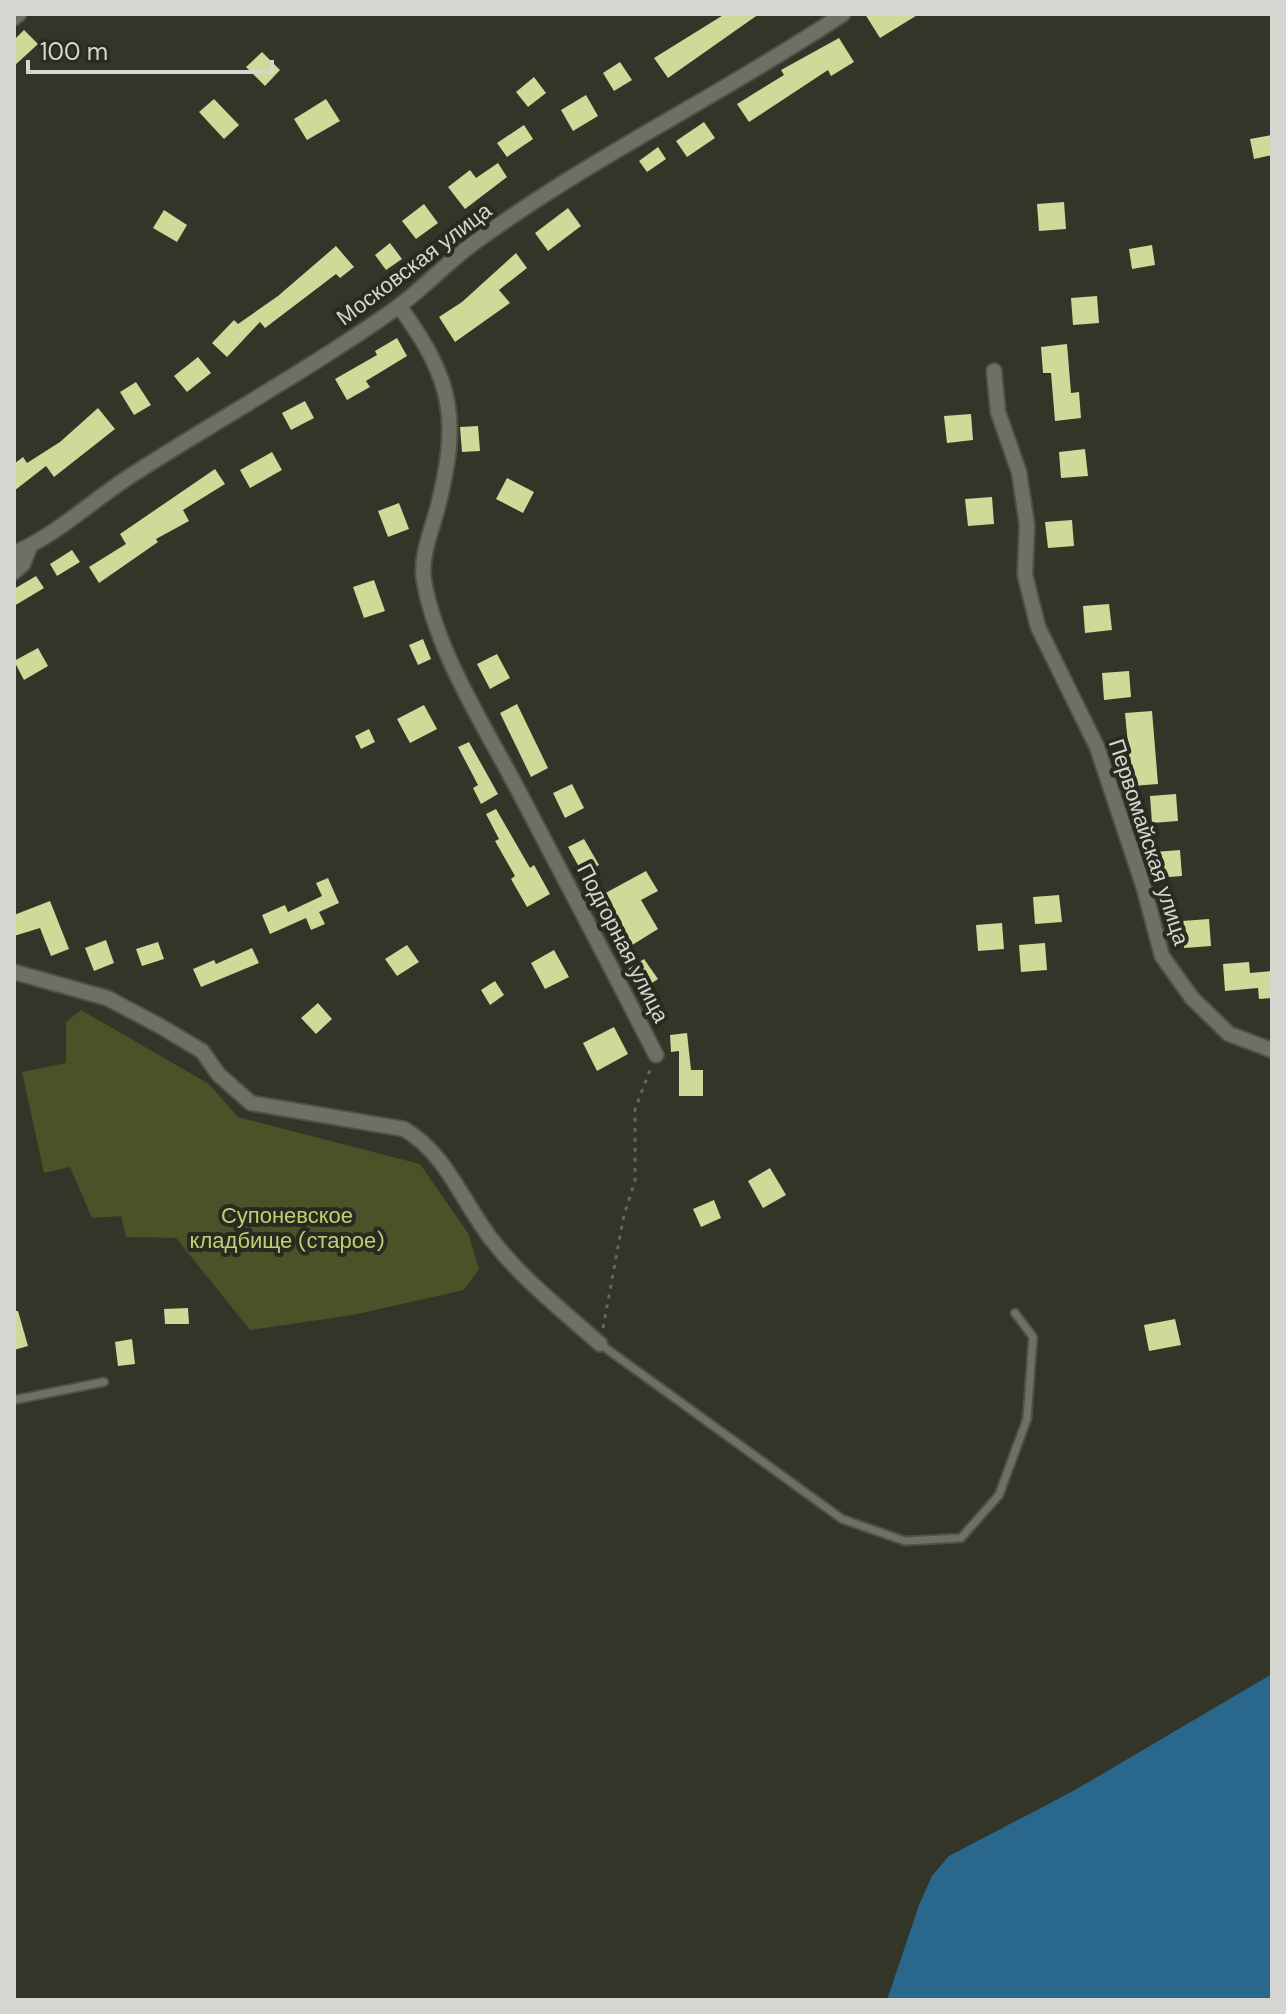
<svg xmlns="http://www.w3.org/2000/svg" width="1286" height="2014" font-family="'DM Sans',sans-serif">
  <style>
    .green { fill: #4c5127 }
    .water { fill: #2a678c }
    .building { fill: #cfd998 }
    .lines { fill: none; stroke-linecap: round; stroke-linejoin: round }
    .service-casing { stroke: #4f5047; stroke-width: 11 }
    .minor-casing { stroke: #4f5047; stroke-width: 18 }
    .path { stroke: #64665c; stroke-width: 3; stroke-dasharray: 4 6; stroke-linecap: butt }
    .service { stroke: #6d7063; stroke-width: 7 }
    .minor { stroke: #6d7063; stroke-width: 14 }
    .labels { text-anchor: middle; dominant-baseline: central; stroke-width: 8; stroke-linejoin: round; paint-order: stroke }
    .street-label { font-size: 22px; fill: #d5d6cf; stroke: #292b20 }
    .park-label { font-size: 22px; fill: #c2ce73; stroke: #292b20 }
  </style>
  <rect width="100%" height="100%" fill="#333529"/>
  <polygon class="green" points="81,1010 209,1084 238,1117 420,1164 468,1233 479,1269 464,1290 353,1315 250,1330 176,1238 126,1237 121,1216 92,1218 70,1167 44,1173 22,1072 66,1063 66,1022"/>
  <polygon class="water" points="1272,1674 1272,2000 887,2000 919,1905 932,1876 949,1856 1075,1790"/>
  <g class="building">
    <polygon points="725,14 759,14 668,78 654,58"/>
    <polygon points="865,14 919,14 880,38"/>
    <polygon points="24,30 38,44 14,66 14,40"/>
    <polygon points="839,38 854,62 831,76 828,70 749,122 737,104 784,75 781,70"/>
    <polygon points="262,52 280,70 265,86 246,67"/>
    <polygon points="620,62 632,80 614,91 603,73"/>
    <polygon points="534,77 546,93 528,107 516,92"/>
    <polygon points="586,95 598,116 573,131 561,110"/>
    <polygon points="214,99 239,125 224,139 199,112"/>
    <polygon points="326,99 340,121 307,140 294,119"/>
    <polygon points="704,122 715,138 687,157 676,141"/>
    <polygon points="524,125 533,139 507,157 497,143"/>
    <polygon points="1272,135 1272,155 1254,159 1250,139"/>
    <polygon points="658,147 666,159 647,172 639,161"/>
    <polygon points="498,163 507,177 465,209 448,187 470,170 476,178"/>
    <polygon points="1064,202 1066,229 1039,231 1037,204"/>
    <polygon points="424,204 438,223 416,239 402,221"/>
    <polygon points="568,208 581,226 548,251 535,233"/>
    <polygon points="164,210 187,225 177,242 153,228"/>
    <polygon points="390,243 402,259 386,270 375,255"/>
    <polygon points="1152,245 1155,265 1132,269 1129,249"/>
    <polygon points="336,246 354,267 340,278 336,274 265,328 260,322 227,357 212,343 234,320 238,324 278,296"/>
    <polygon points="516,253 527,268 499,290 510,303 455,342 439,317 462,302"/>
    <polygon points="1097,296 1099,323 1073,325 1071,298"/>
    <polygon points="397,338 407,356 366,381 370,387 347,400 335,379 377,355 375,351"/>
    <polygon points="1067,344 1071,393 1079,392 1081,418 1055,421 1051,373 1043,373 1041,347"/>
    <polygon points="198,357 211,373 187,392 174,376"/>
    <polygon points="136,382 151,405 134,415 120,392"/>
    <polygon points="305,401 314,418 291,430 282,413"/>
    <polygon points="98,408 115,429 54,477 46,466 14,491 14,464 23,457 27,463 60,442"/>
    <polygon points="971,414 973,440 947,443 944,416"/>
    <polygon points="478,426 480,451 462,452 460,427"/>
    <polygon points="1085,449 1088,476 1061,478 1059,452"/>
    <polygon points="272,452 282,470 250,488 240,470"/>
    <polygon points="215,469 225,484 183,510 189,521 156,539 158,542 99,583 89,567 126,544 120,534"/>
    <polygon points="507,478 534,492 523,513 496,499"/>
    <polygon points="992,497 994,524 968,526 965,499"/>
    <polygon points="399,503 409,529 388,537 378,511"/>
    <polygon points="1072,520 1074,546 1048,548 1045,522"/>
    <polygon points="72,550 80,562 57,576 50,564"/>
    <polygon points="36,576 44,588 14,606 14,589"/>
    <polygon points="374,580 385,611 364,618 353,587"/>
    <polygon points="1109,604 1112,630 1085,633 1083,606"/>
    <polygon points="423,639 431,659 418,665 409,645"/>
    <polygon points="38,648 48,666 24,680 14,661"/>
    <polygon points="497,654 510,678 490,689 477,664"/>
    <polygon points="1129,671 1131,697 1104,700 1102,673"/>
    <polygon points="517,704 548,768 531,777 500,713"/>
    <polygon points="424,705 437,729 410,743 397,719"/>
    <polygon points="1152,711 1158,784 1132,786 1125,713"/>
    <polygon points="369,729 375,742 361,749 355,736"/>
    <polygon points="469,742 498,794 481,804 473,788 478,785 458,747"/>
    <polygon points="572,784 584,808 565,818 553,793"/>
    <polygon points="1176,794 1178,821 1152,823 1150,796"/>
    <polygon points="496,809 530,868 534,865 550,894 527,907 511,879 515,876 495,841 499,839 486,814"/>
    <polygon points="584,839 599,865 583,874 568,847"/>
    <polygon points="1180,850 1182,876 1156,878 1154,852"/>
    <polygon points="646,871 658,891 641,900 658,929 629,947 600,896"/>
    <polygon points="328,878 339,903 319,912 325,924 311,930 306,918 270,934 262,915 285,905 288,912 322,896 316,883"/>
    <polygon points="1059,895 1062,922 1035,924 1033,897"/>
    <polygon points="50,901 69,949 51,956 40,928 14,936 14,915"/>
    <polygon points="1209,919 1211,946 1184,948 1182,921"/>
    <polygon points="1002,923 1004,949 978,951 976,925"/>
    <polygon points="106,940 114,963 94,971 85,948"/>
    <polygon points="158,942 164,959 142,966 136,949"/>
    <polygon points="1045,943 1047,970 1021,972 1019,945"/>
    <polygon points="407,945 419,962 397,976 385,959"/>
    <polygon points="252,948 259,963 201,987 193,969 214,960 216,964"/>
    <polygon points="554,950 569,977 545,989 531,963"/>
    <polygon points="644,959 658,979 640,991 627,970"/>
    <polygon points="1249,962 1250,973 1272,971 1272,998 1259,999 1258,988 1225,991 1223,964"/>
    <polygon points="495,981 504,995 490,1005 481,990"/>
    <polygon points="318,1003 332,1019 316,1034 301,1018"/>
    <polygon points="614,1027 628,1054 597,1071 583,1043"/>
    <polygon points="687,1033 691,1070 703,1070 703,1096 679,1096 679,1051 671,1052 670,1035"/>
    <polygon points="770,1168 786,1195 763,1208 748,1181"/>
    <polygon points="714,1200 721,1218 701,1227 693,1209"/>
    <polygon points="188,1308 189,1324 165,1324 164,1309"/>
    <polygon points="14,1311 18,1311 28,1346 14,1350"/>
    <polygon points="1175,1319 1181,1345 1149,1351 1144,1325"/>
    <polygon points="132,1339 135,1364 118,1366 115,1342"/>
  </g>
  <g class="lines">
    <defs>
      <g id="service">
        <polyline points="600,1344 842,1519 905,1541 961,1538 999,1495 1027,1419 1033,1337 1015,1313"/>
        <polyline points="14,1400 104,1382"/>
      </g>
      <g id="minor">
        <polyline points="14,18 19,14"/>
        <path d="M399,306C454,381 460,420 437,510C431,532 420,558 424,581C436,650 483,724 516,786C563,875 610,965 656,1055"/>
        <polyline points="994,371 998,412 1019,472 1027,525 1025,575 1038,627 1097,747 1144,888 1162,956 1192,998 1229,1034 1272,1050"/>
        <path d="M14,553C57,535 95,498 135,473C221,418 311,368 395,309C423,289 446,263 474,243C591,157 722,95 843,14"/>
        <polyline points="14,572 23,564 30,546"/>
        <path d="M14,972L107,998L160,1026L202,1051L219,1075L251,1103L404,1129C446,1153 463,1203 492,1240C522,1279 563,1311 600,1344"/>
      </g>
    </defs>
    <use href="#service" class="service-casing"/>
    <use href="#minor" class="minor-casing"/>
    <polyline class="path" points="603,1328 624,1215 635,1181 635,1109 650,1070"/>
    <use href="#service" class="service"/>
    <use href="#minor" class="minor"/>
  </g>
  <g class="labels">
    <g class="street-label">
      <text transform="translate(414 264) rotate(-37)">Московская улица</text>
      <text transform="translate(1149 842) rotate(72)">Первомайская улица</text>
      <text transform="translate(623 943) rotate(63)">Подгорная улица</text>
    </g>
    <g class="park-label">
      <text x="287" y="1215">Супоневское<tspan x="287" dy="25">кладбище (старое)</tspan></text>
    </g>
  </g>
  <rect width="1286" height="2014" fill="none" stroke="#d5d6cf" stroke-width="32"/>
  <path d="M28 60v12h244v-12" fill="none" stroke="#d5d6cf" stroke-width="4"/>
  <text x="40" y="60" font-size="24" fill="#d5d6cf" stroke="#292b20" stroke-width="6" paint-order="stroke">100 m</text>
</svg>
